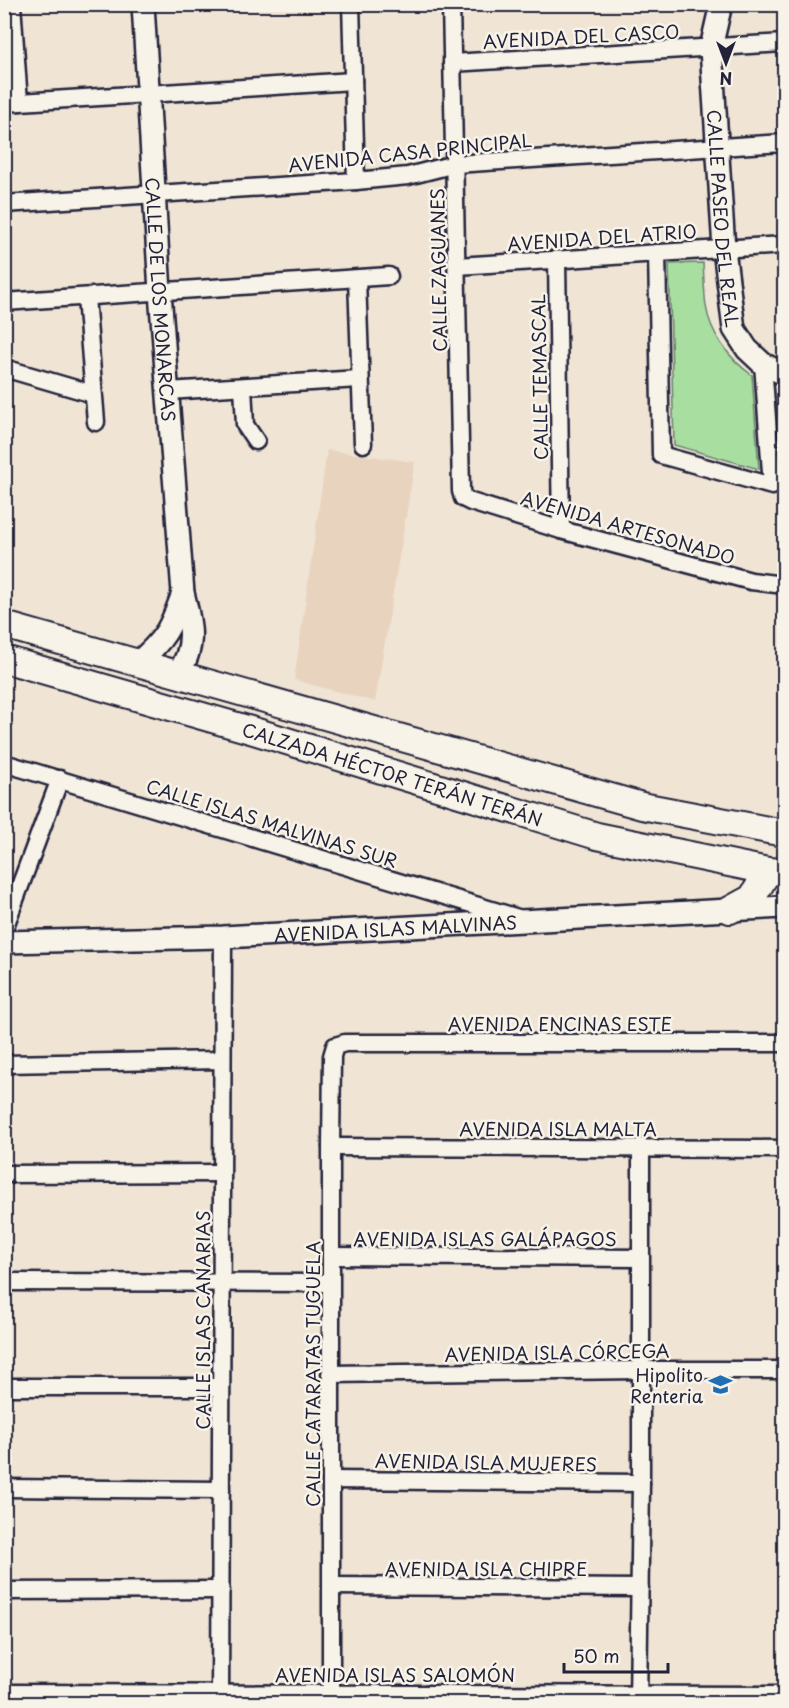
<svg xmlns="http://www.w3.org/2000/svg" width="789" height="1708" font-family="'Playpen Sans',sans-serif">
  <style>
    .built { fill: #e8d4be }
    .green { fill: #a9dea1; stroke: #66806e; stroke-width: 1.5 }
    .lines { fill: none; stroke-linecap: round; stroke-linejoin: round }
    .minor-casing { stroke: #22223b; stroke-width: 21 }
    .tertiary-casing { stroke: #22223b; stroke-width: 26 }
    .primary-casing { stroke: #22223b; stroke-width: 30 }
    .minor { stroke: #f7f3e8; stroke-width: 16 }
    .tertiary { stroke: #f7f3e8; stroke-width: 21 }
    .primary { stroke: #f7f3e8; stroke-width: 26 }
    .labels { text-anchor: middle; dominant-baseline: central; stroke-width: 5; stroke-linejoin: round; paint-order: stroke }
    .street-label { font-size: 18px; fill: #22223b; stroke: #f7f3e8 }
    .poi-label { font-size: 18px; fill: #22223b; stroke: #f7f3e8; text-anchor: end }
  </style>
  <rect width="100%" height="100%" fill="#f0e5d5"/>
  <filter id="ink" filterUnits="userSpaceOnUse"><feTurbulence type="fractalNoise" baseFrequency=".0167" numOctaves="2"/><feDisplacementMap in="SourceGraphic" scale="12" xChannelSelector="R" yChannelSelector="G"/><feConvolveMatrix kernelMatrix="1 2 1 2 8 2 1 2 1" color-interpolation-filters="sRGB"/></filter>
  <g filter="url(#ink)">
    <polygon class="built" points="327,450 415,462 375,702 294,680"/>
    <path class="green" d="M703,263C704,277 704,292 706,306C710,333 730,360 752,375L759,469L674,445L669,264Z"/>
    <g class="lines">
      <defs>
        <g id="minor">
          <polyline points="12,4 19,102"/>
          <polyline points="351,4 356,181"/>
          <polyline points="451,4 461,491 463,498 471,502 561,530 751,581 784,585"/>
          <polyline points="452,63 784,43"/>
          <polyline points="4,103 353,81"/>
          <polyline points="4,204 356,181 408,176 455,164 784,143"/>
          <polyline points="657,253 661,455 772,486 763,364"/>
          <polyline points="557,260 561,530"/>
          <polyline points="457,266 784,245"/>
          <polyline points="357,279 363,444"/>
          <polyline points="86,297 96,422"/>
          <polyline points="4,302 389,276"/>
          <polyline points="4,368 93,394"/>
          <polyline points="243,387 245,425 256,441"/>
          <polyline points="168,391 359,379"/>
          <polyline points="4,763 518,918"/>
          <polyline points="4,929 60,779"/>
          <polyline points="4,1064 222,1060"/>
          <polyline points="331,1147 784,1149"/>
          <polyline points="4,1174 222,1173"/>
          <polyline points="331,1256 640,1258"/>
          <polyline points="4,1282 330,1283"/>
          <polyline points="330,1374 640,1370 784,1370"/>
          <polyline points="4,1387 220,1387"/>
          <polyline points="331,1480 641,1483"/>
          <polyline points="4,1488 221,1490"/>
          <polyline points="331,1586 640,1588"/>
          <polyline points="4,1591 221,1590"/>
          <polyline points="4,1693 784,1695"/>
          <polyline points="220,1704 223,937"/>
          <polyline points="331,1704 331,1147 332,1056 335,1046 345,1043 784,1043"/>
          <polyline points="638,1704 641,1483 641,1147"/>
        </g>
        <g id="tertiary">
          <path id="s1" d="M143,4L160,292L183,593C191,623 197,648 177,674"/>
          <path id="s2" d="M721,4L711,48L724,249L734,329L747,349L763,364L784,374"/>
          <path d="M137,663C165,640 171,627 183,593"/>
          <path id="s3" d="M4,942L223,937L784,907"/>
        </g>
        <g id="primary">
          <polyline points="4,625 642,806 784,833"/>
          <path id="s4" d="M4,659L254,731L597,836L768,871L784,872"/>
          <polyline points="730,910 752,898 768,871"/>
        </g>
      </defs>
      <use href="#minor" class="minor-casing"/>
      <use href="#tertiary" class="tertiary-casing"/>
      <use href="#primary" class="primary-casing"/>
      <use href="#minor" class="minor"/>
      <use href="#tertiary" class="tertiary"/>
      <use href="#primary" class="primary"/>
    </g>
  </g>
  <defs>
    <symbol id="school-bare" viewBox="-9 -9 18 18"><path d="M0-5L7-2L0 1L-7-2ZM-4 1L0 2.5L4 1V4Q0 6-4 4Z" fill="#1f6fb2" stroke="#f7f3e8" stroke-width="2.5" paint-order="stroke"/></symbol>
  </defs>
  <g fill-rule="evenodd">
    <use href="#school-bare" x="704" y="1368" width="33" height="33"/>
  </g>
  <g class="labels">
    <g class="street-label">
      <text transform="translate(581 36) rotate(-3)">AVENIDA DEL CASCO</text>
      <text transform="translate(410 152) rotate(-6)">AVENIDA CASA PRINCIPAL</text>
      <text stroke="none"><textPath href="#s2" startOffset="216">CALLE PASEO DEL REAL</textPath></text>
      <text transform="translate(602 237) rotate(-4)">AVENIDA DEL ATRIO</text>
      <text transform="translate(438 270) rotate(-91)">CALLE ZAGUANES</text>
      <text stroke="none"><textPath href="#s1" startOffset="296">CALLE DE LOS MONARCAS</textPath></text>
      <text transform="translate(539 377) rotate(-91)">CALLE TEMASCAL</text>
      <text transform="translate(628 527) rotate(16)">AVENIDA ARTESONADO</text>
      <text stroke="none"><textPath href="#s4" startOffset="405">CALZADA HÉCTOR TERÁN TERÁN</textPath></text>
      <text transform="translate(272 823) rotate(17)">CALLE ISLAS MALVINAS SUR</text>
      <text stroke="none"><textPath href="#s3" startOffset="392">AVENIDA ISLAS MALVINAS</textPath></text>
      <text x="560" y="1023">AVENIDA ENCINAS ESTE</text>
      <text x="558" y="1128">AVENIDA ISLA MALTA</text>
      <text x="485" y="1238">AVENIDA ISLAS GALÁPAGOS</text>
      <text transform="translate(202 1320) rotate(-90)">CALLE ISLAS CANARIAS</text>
      <text transform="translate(557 1352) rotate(-1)">AVENIDA ISLA CÓRCEGA</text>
      <text transform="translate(312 1374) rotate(-90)">CALLE CATARATAS TUGUELA</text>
      <text transform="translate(486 1462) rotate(1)">AVENIDA ISLA MUJERES</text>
      <text x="486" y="1568">AVENIDA ISLA CHIPRE</text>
      <text x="395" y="1674">AVENIDA ISLAS SALOMÓN</text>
    </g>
    <g class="poi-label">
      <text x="703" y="1374">Hipolito<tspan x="703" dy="21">Renteria</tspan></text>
    </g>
  </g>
  <rect width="789" height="1708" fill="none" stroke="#f7f3e8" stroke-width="24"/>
  <rect x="12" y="12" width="765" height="1684" fill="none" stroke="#22223b" stroke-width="2" filter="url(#ink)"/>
  <g transform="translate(726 63) rotate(180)" stroke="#f7f3e8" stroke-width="4.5" paint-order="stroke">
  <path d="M0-4.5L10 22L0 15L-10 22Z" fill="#22223b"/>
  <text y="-9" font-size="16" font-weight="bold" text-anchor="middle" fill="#22223b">N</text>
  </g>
  <path d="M564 1663v9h104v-9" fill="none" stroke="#22223b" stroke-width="3"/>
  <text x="573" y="1663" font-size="18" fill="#22223b" stroke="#f7f3e8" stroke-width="4.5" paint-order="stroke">50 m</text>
</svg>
